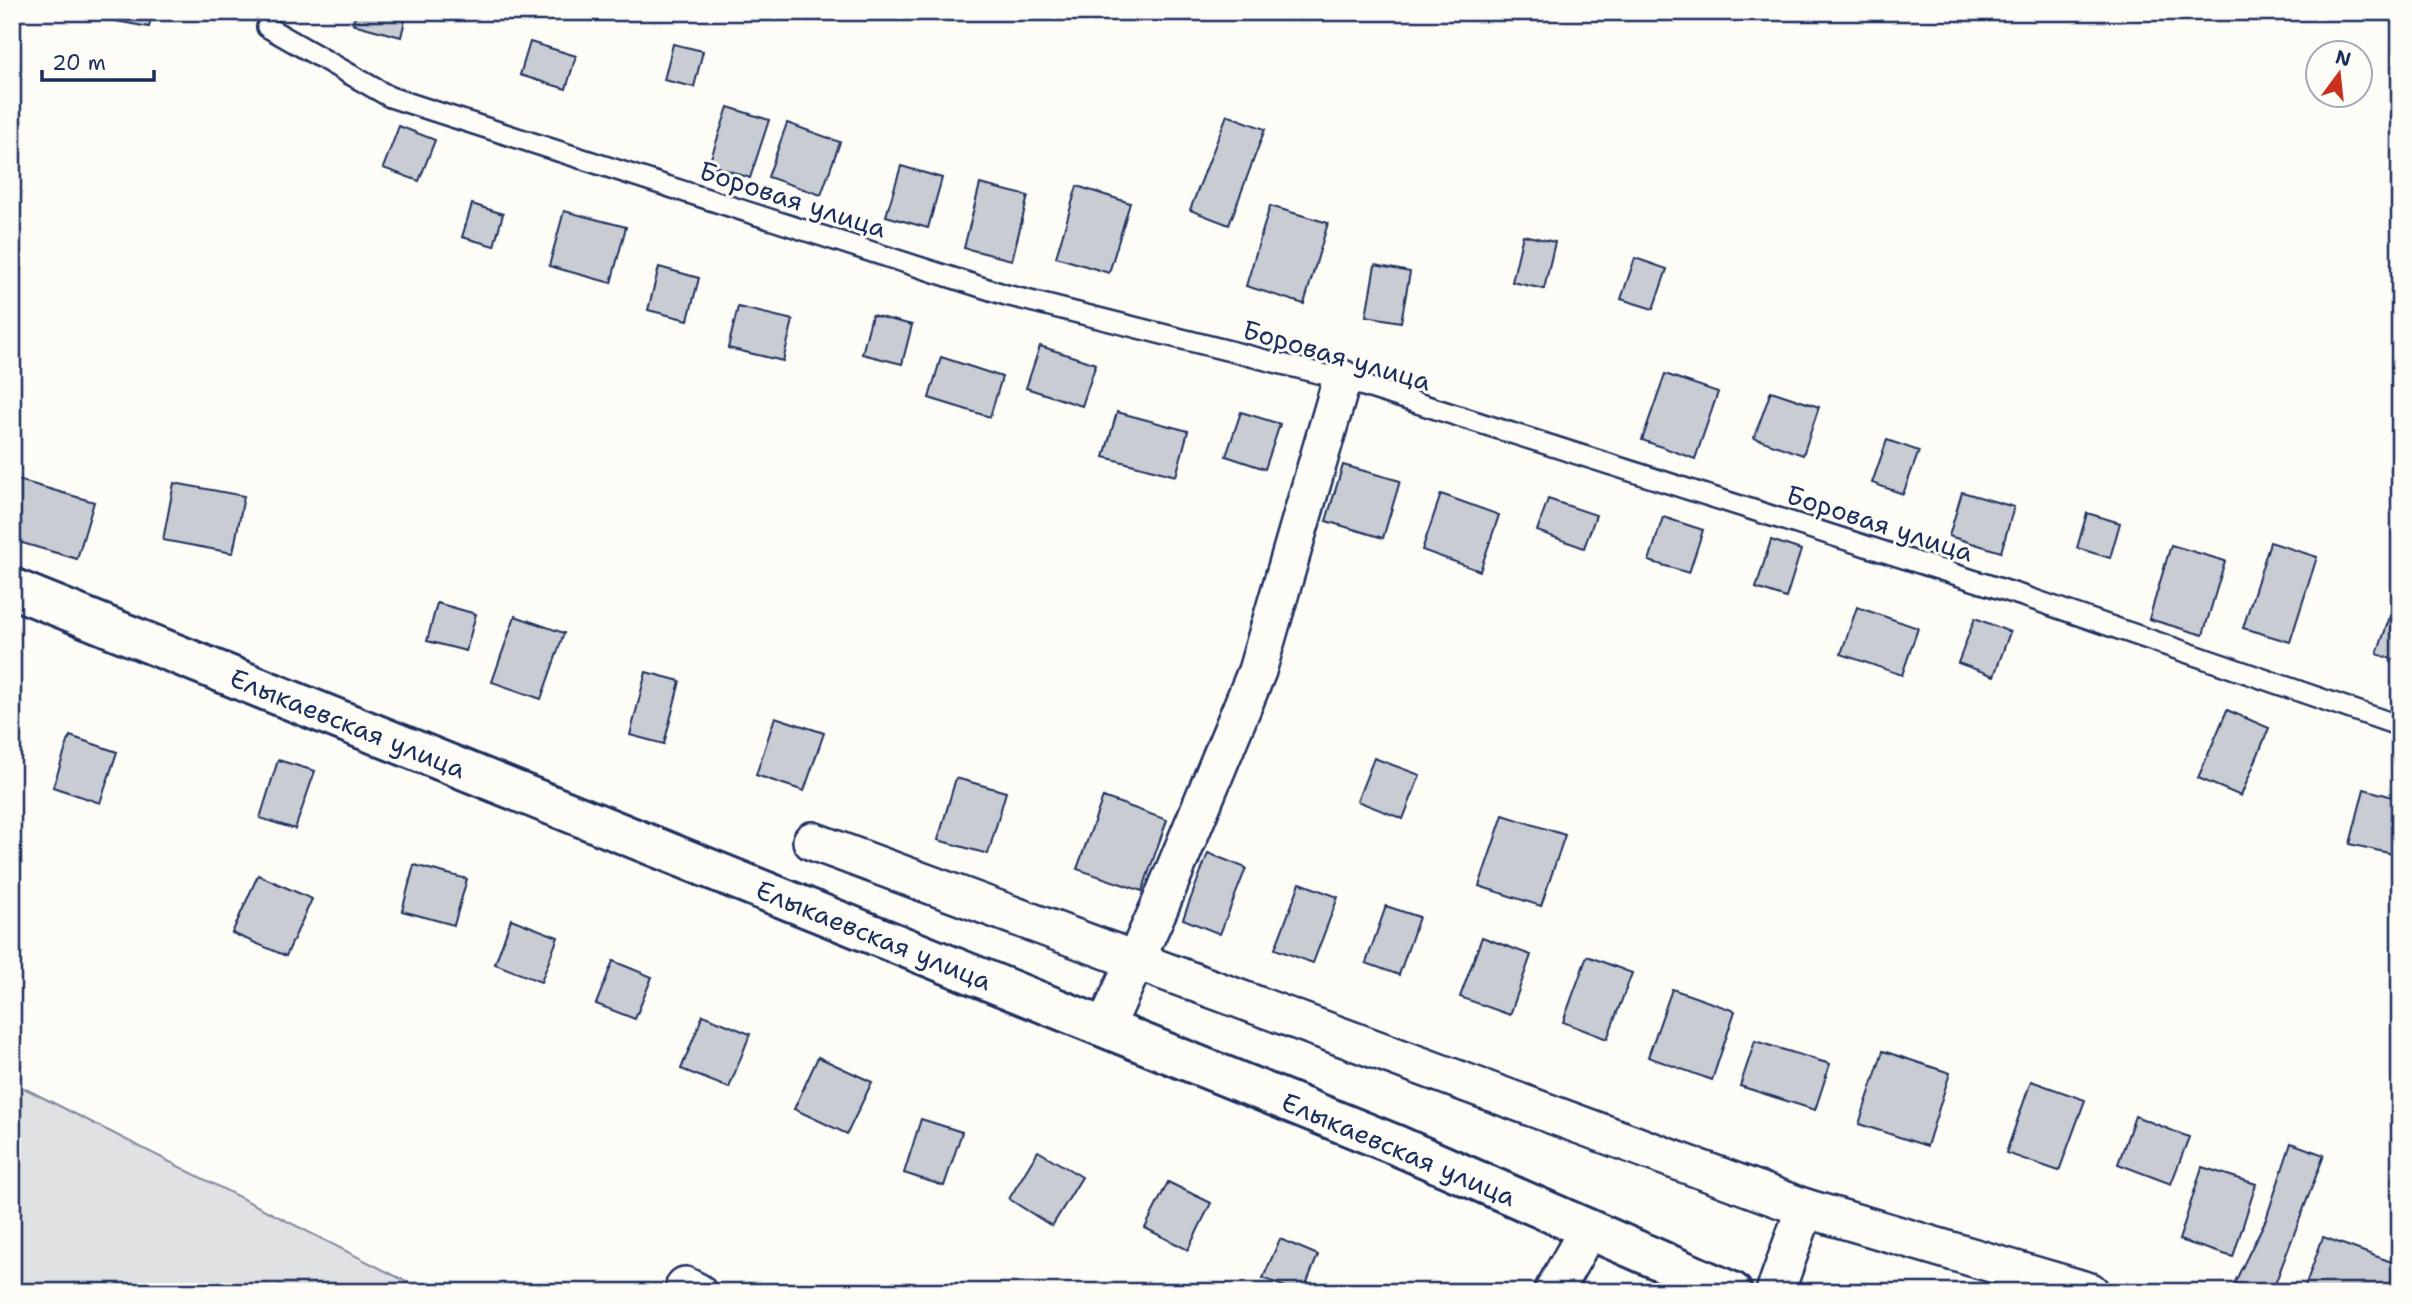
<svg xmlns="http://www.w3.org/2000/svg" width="2412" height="1304" font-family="'Shantell Sans',sans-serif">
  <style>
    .green { fill: #e0e1e3; stroke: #7e88a0; stroke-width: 2 }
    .building { fill: #c9ccd3; stroke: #1b2f5e; stroke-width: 2 }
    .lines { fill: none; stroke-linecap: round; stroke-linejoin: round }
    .service-casing { stroke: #1b2f5e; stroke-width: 24 }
    .minor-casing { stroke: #1b2f5e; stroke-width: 42 }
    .tertiary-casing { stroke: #1b2f5e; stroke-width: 44 }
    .service { stroke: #fdfcf7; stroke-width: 19 }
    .minor { stroke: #fdfcf7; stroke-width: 37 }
    .tertiary { stroke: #fdfcf7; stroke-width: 38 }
    .labels { text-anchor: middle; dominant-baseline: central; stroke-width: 6; stroke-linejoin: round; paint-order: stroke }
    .street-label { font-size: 26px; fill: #1b2f5e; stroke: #fdfcf7 }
  </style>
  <rect width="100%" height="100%" fill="#fdfcf7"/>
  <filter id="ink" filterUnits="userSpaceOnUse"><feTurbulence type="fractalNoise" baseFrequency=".0143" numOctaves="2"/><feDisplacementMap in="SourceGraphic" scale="14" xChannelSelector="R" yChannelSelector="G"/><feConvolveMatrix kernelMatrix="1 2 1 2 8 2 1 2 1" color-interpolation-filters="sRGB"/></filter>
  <g filter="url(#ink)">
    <polygon class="green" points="12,1082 427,1292 12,1292"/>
    <g class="building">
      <polygon points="112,12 152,12 149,27 110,20"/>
      <polygon points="356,12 407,12 401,37 353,24"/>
      <polygon points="530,42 576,56 566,89 520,75"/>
      <polygon points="673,44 703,51 694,87 664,80"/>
      <polygon points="728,107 769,120 750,178 709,164"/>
      <polygon points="1227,115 1265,129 1229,225 1190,210"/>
      <polygon points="787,123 840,142 821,195 768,177"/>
      <polygon points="399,126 435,140 419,181 383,168"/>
      <polygon points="901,166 942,178 928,228 886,216"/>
      <polygon points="980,184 1028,196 1012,260 964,248"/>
      <polygon points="1077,186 1130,203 1109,273 1056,257"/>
      <polygon points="472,204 503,214 494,246 462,237"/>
      <polygon points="1270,206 1328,223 1304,304 1246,286"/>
      <polygon points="564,211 626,227 611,283 549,266"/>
      <polygon points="1523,235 1555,242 1544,289 1512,282"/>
      <polygon points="1635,258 1667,269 1653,309 1621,299"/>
      <polygon points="1375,265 1410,272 1401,322 1366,316"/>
      <polygon points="659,267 699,278 688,320 648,310"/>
      <polygon points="738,307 793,320 783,361 728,348"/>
      <polygon points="872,315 912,325 902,364 862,354"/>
      <polygon points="1040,346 1096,364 1082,406 1026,388"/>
      <polygon points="941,357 1002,377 990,417 929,398"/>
      <polygon points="1665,374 1718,392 1695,459 1642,440"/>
      <polygon points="1771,391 1819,407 1803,455 1754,438"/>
      <polygon points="1117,412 1188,431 1176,476 1104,457"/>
      <polygon points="1241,412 1280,424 1265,469 1226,456"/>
      <polygon points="1887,440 1919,451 1903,494 1872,483"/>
      <polygon points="1343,465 1400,481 1383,538 1326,521"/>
      <polygon points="15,479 94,502 77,559 12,540 12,488"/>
      <polygon points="174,483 244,496 233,553 163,540"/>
      <polygon points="1962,492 2014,507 2001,552 1949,536"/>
      <polygon points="1441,494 1499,515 1480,571 1422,550"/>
      <polygon points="1548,499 1596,515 1584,548 1537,531"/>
      <polygon points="2087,513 2120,523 2110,558 2077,548"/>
      <polygon points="1663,517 1703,530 1689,573 1649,561"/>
      <polygon points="1771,540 1801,550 1786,598 1756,588"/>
      <polygon points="2270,542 2317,557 2290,642 2243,628"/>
      <polygon points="2171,545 2225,561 2203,635 2149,619"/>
      <polygon points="437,603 476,614 466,651 427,641"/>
      <polygon points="2394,605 2400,607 2400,662 2377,654"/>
      <polygon points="1857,607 1918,628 1902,675 1841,654"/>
      <polygon points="515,616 564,633 541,699 492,682"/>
      <polygon points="1975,618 2010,632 1994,676 1958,663"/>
      <polygon points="646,672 680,681 664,744 630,735"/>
      <polygon points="2227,710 2269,728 2241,796 2198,778"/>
      <polygon points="775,717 824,733 804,791 756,775"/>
      <polygon points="70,736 117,752 100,803 53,787"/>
      <polygon points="1374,758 1420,775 1403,819 1357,801"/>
      <polygon points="278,760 315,771 295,829 260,818"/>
      <polygon points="956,778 1006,792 988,854 938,840"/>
      <polygon points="2364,789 2400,799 2400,843 2397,855 2350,844"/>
      <polygon points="1103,797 1167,820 1142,891 1077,869"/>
      <polygon points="1503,815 1565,835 1541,906 1479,886"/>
      <polygon points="1208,853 1246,868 1220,934 1183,919"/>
      <polygon points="414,865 467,879 454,925 402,911"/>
      <polygon points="258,875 312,899 286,956 232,933"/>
      <polygon points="1300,883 1338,897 1313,963 1275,949"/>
      <polygon points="1386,906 1419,917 1399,975 1366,963"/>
      <polygon points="511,919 558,937 541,982 495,964"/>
      <polygon points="1482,937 1531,955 1510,1015 1460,997"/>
      <polygon points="1587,956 1632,973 1607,1039 1563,1022"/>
      <polygon points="613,961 652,977 635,1019 596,1004"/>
      <polygon points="1672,989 1735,1011 1712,1080 1648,1057"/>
      <polygon points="703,1015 750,1034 729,1088 681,1069"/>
      <polygon points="1755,1041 1830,1064 1815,1110 1740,1086"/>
      <polygon points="1883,1051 1950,1073 1927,1146 1859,1124"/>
      <polygon points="818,1057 872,1082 847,1134 794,1109"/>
      <polygon points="2031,1081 2085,1100 2059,1171 2006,1153"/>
      <polygon points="2135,1116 2189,1137 2171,1184 2118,1164"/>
      <polygon points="921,1119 962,1132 944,1186 904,1173"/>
      <polygon points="2291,1143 2324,1155 2272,1292 2254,1292 2234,1284 2266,1219"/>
      <polygon points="1038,1151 1082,1177 1052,1226 1009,1199"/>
      <polygon points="2202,1167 2256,1184 2233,1257 2179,1240"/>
      <polygon points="1168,1182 1211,1203 1188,1250 1145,1228"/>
      <polygon points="2323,1237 2400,1265 2400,1292 2303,1292"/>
      <polygon points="1280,1239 1318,1255 1303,1292 1297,1292 1263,1278"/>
    </g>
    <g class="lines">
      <defs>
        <polyline id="service" points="267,27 390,97 1006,295 1342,379 2026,597 2400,726"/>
        <g id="minor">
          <polyline points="812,841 1805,1208 2090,1292"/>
          <polyline points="1105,1028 1159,908 1257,671 1342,379"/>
          <polyline points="685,1286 697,1292"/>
          <polyline points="1553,1292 1588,1230"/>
          <polyline points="1775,1292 1805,1208"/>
        </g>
        <polyline id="tertiary" points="12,588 1396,1145 1732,1292"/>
      </defs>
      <use href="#service" class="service-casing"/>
      <use href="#minor" class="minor-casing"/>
      <use href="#tertiary" class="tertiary-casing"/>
      <use href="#service" class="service"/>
      <use href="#minor" class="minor"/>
      <use href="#tertiary" class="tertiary"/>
    </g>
  </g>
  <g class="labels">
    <g class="street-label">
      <text transform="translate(793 199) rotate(18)">Боровая улица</text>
      <text transform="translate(1337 355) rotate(16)">Боровая улица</text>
      <text transform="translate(1880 523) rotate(18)">Боровая улица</text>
      <text transform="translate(348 723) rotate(22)">Елыкаевская улица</text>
      <text transform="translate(874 935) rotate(22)">Елыкаевская улица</text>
      <text transform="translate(1399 1149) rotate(23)">Елыкаевская улица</text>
    </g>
  </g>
  <rect width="2412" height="1304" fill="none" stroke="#fdfcf7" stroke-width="42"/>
  <rect x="21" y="21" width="2370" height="1262" fill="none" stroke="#1b2f5e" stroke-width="2.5" filter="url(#ink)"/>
  <g transform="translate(2339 74) rotate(15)"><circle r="33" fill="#fdfcf7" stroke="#a3aaba" stroke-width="2"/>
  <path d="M0-5L12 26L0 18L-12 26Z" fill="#c8321e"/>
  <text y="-10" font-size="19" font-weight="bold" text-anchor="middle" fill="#1b2f5e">N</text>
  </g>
  <path d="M42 70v10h112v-10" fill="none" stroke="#1b2f5e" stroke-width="3.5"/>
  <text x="52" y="70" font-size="21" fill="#1b2f5e" stroke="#fdfcf7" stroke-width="5" paint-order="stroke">20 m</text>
</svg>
